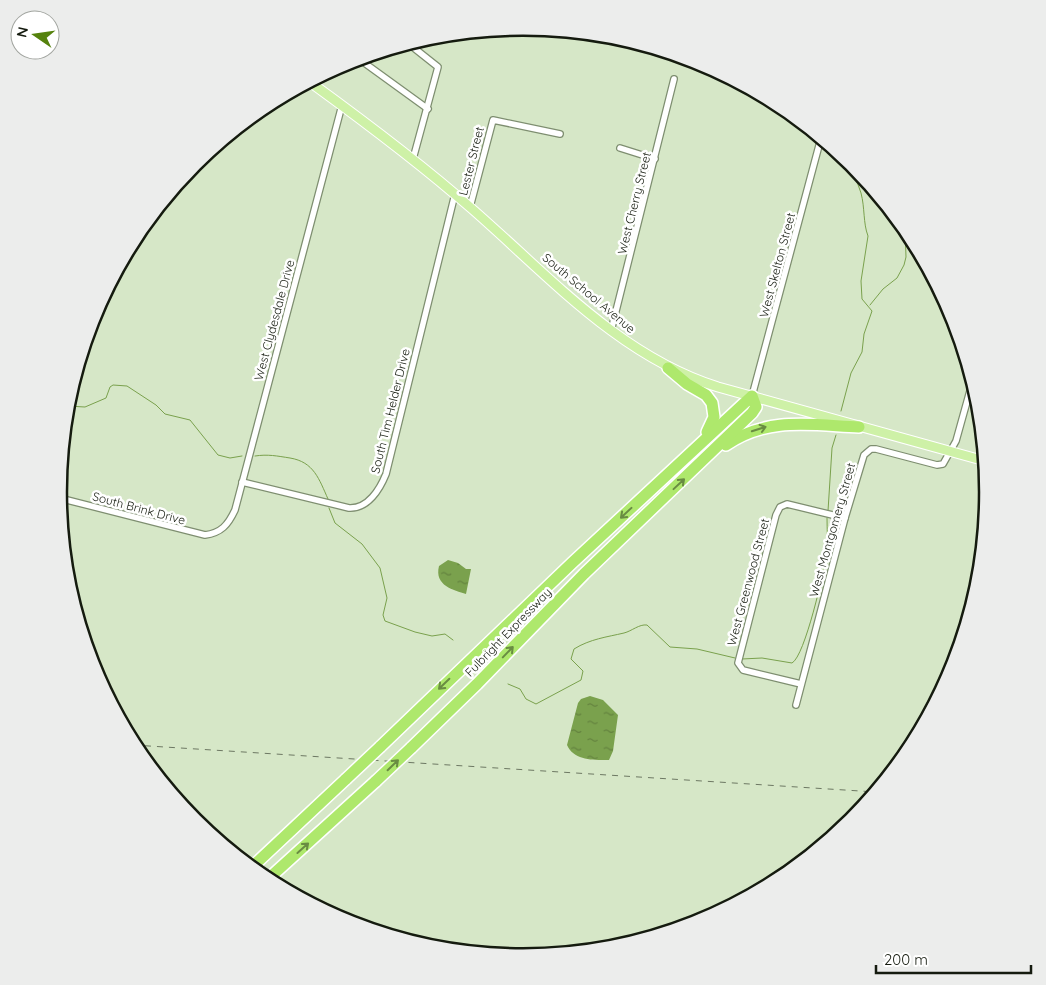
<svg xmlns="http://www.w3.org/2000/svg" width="1046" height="985" font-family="Quicksand,sans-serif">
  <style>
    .water { fill: url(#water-ripples) }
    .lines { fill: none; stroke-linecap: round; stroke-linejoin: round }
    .stream { stroke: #7aa14d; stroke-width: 1 }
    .minor-casing { stroke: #7e8e70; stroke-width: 8 }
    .primary-casing { stroke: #fff; stroke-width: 11 }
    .motorway-casing { stroke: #fff; stroke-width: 14 }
    .minor { stroke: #fff; stroke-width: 5.5 }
    .primary { stroke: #cef1a7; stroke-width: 9 }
    .motorway { stroke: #aee86c; stroke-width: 11 }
    .rail { stroke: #6d7863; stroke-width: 1; stroke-dasharray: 6 6; stroke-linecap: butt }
    .motorway-bridge-casing { stroke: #fff; stroke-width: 14; stroke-linecap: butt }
    .motorway-bridge { stroke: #aee86c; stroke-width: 11 }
    .oneway { stroke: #698c42 }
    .labels { text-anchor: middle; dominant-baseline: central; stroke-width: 5; stroke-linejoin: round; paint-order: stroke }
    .street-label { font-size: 12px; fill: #151b0f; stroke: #fff }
    .rim { fill: none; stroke: #151b0f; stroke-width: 2.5 }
  </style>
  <defs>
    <pattern id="water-ripples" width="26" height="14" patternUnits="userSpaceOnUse" patternTransform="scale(1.25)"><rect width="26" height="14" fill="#7aa14d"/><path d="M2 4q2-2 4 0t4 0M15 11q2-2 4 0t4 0" fill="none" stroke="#63823e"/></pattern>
  </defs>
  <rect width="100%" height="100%" fill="#d6e7c7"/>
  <g class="water">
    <path d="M448,560L458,563L466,569H471L466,594C454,590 434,586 439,566Z"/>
    <path d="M590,696L603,700L618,715L613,751L609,760C594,760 574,761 567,745L578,703L581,699Z"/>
  </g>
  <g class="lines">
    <g class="stream">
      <polyline points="870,305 883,289 897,278 904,265 906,257 905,228"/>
      <polyline points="67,406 85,407 106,398 110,387 113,385 127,386 156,405 165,414 190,420 218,455 230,458 242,456"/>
      <path d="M841,411L851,373L862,352L864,334L872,311L862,299L861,281L868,236C863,223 865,208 861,193C858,182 851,172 847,160"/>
      <path d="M255,456C268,454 277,456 290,458C314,462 319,479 328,499"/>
      <polyline points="329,508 335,523 362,544 380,568 387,598 383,615 385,621 415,632 432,636 445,634 453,640"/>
      <polyline points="828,511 832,448 836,435"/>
      <path d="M742,659L762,658L792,663C805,656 824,571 827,553C828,542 827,530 827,518"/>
      <path d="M508,684L520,689L526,699L536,704L581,680L583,671L571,659L574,649C590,639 607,637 624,633C632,631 639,624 647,625L670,647L697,649L735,658"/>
    </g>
    <defs>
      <g id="minor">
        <polyline points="409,44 438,67 413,159"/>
        <polyline points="359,59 428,109"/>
        <polyline points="620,148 655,159"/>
        <polyline points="470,207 493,120 560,134"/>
        <polyline points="611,331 674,79"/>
        <polyline points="752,396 821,138"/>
        <path d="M242,482L349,508C368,509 380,489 386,474L455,194"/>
        <path d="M59,500H67L205,535C221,533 228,525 235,510L342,105"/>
        <polyline points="801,684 743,670 738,663 776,515 780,507 787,504 845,518"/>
        <polyline points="796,705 845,518 864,455 871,449 876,449 937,465 943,464 956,441 973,380"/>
      </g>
      <path id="primary" d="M310,82C365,122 420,163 471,208C548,275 619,356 718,387L985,461"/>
      <g id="motorway">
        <polyline points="668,368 687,384 706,395 712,403 714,417 707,432"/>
        <path d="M726,445C768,416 812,425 859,427"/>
        <polyline points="380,747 572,563 752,396 756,407 752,413 584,574 477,684 411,748"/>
        <polyline points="251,868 346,779"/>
        <polyline points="267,880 376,781"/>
      </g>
    </defs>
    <use href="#minor" class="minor-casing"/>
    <use href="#primary" class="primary-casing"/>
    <use href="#motorway" class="motorway-casing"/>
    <use href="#minor" class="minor"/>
    <use href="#primary" class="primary"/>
    <use href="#motorway" class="motorway"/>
    <polyline class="rail" points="133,745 876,792"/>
    <defs>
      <g id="motorway-bridge">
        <polyline points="346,779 380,747"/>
        <polyline points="376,781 411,748"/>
      </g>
    </defs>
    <use href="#motorway-bridge" class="motorway-bridge-casing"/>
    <use href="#motorway-bridge" class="motorway-bridge"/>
  </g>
  <defs><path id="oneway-shaft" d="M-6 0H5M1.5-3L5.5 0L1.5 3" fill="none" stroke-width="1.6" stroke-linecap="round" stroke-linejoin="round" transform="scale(1.25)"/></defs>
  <g class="oneway">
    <use href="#oneway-shaft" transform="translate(759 429) rotate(-18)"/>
    <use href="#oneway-shaft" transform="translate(679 484) rotate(-43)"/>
    <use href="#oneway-shaft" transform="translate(626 513) rotate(137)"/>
    <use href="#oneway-shaft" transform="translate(508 652) rotate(-46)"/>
    <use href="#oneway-shaft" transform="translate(444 684) rotate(136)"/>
    <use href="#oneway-shaft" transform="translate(393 765) rotate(-44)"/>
    <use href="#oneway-shaft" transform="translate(303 848) rotate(-42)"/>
  </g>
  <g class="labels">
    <g class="street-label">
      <text transform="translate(471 161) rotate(-76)">Lester Street</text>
      <text transform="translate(634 203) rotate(-76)">West Cherry Street</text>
      <text transform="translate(777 265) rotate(-75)">West Skelton Street</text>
      <text transform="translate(589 293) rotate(40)">South School Avenue</text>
      <text transform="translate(274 320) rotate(-75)">West Clydesdale Drive</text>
      <text transform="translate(390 411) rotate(-76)">South Tim Helder Drive</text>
      <text transform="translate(139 508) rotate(15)">South Brink Drive</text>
      <text transform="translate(832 530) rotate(-74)">West Montgomery Street</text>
      <text transform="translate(748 582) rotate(-75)">West Greenwood Street</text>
      <text transform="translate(508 632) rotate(-46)">Fulbright Expressway</text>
    </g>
  </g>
  <path d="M0 0H1046V985H0ZM67 492a456 456 0 1 1 912 0a456 456 0 1 1-912 0Z" fill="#ecedec" fill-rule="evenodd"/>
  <path class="rim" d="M67 492a456 456 0 1 1 912 0a456 456 0 1 1-912 0Z"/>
  <g transform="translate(35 35) rotate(283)"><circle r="24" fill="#ffffff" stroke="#a1a49f"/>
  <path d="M0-4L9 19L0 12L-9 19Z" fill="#55820d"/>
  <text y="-8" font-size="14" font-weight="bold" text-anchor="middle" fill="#151b0f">N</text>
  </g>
  <path d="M876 965v8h155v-8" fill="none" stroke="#151b0f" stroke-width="2.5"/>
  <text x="884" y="965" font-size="15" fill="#151b0f" stroke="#ffffff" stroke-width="4" paint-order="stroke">200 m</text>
</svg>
